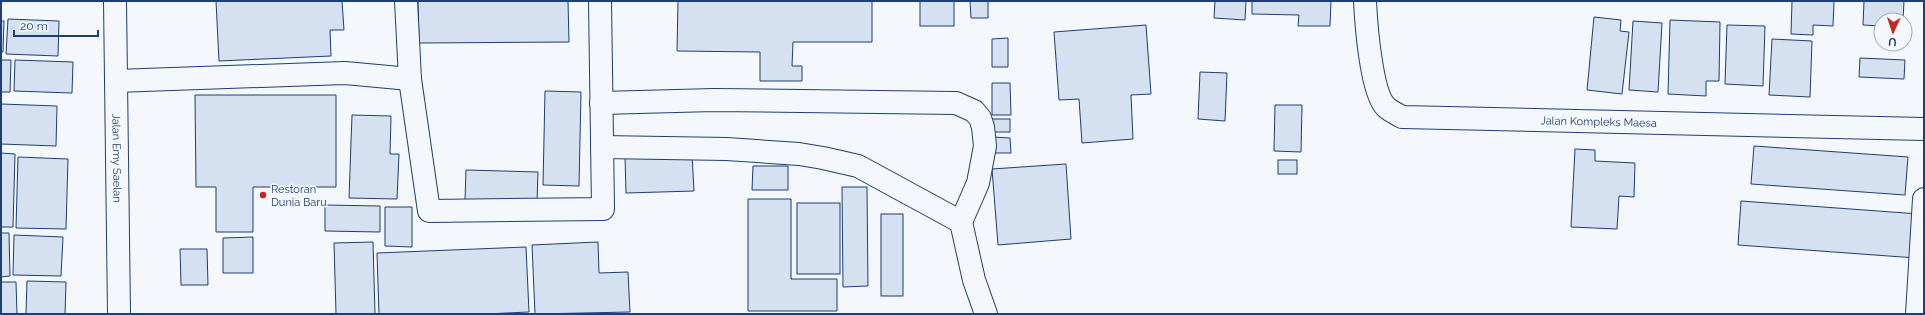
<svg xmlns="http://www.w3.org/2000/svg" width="1925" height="315" font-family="Raleway,sans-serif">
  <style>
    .building { fill: #d5e0f0; stroke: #1d3f73 }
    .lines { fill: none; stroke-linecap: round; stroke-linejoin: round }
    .minor-casing { stroke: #1d3f73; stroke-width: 24 }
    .highway-casing { stroke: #1d3f73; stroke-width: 24 }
    .minor { stroke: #f4f7fb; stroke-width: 22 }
    .highway { stroke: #f4f7fb; stroke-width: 22 }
    .poi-dot { fill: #c62828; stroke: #f4f7fb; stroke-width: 1.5 }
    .labels { text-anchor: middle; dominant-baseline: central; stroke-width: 3; stroke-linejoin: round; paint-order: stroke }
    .street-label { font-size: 11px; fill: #1d3f73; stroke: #f4f7fb }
    .poi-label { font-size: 11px; fill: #1d3f73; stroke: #f4f7fb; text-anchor: start }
  </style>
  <rect width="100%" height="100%" fill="#f4f7fb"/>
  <g class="building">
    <polygon points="216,1 342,1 344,30 330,30 331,56 219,61"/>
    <polygon points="418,1 568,1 569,42 419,43"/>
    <polygon points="678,1 872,1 872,42 793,42 792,66 802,66 802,81 760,81 760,52 677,51"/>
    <rect x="920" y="1" width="34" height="25"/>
    <polygon points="970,1 988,1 988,18 971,18"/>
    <polygon points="1215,1 1246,1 1245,20 1214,18"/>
    <polygon points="1252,1 1331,1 1330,26 1298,26 1299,15 1252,14"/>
    <polygon points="1792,1 1834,1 1833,26 1813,25 1813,35 1791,34"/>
    <polygon points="1864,1 1904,1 1903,20 1881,20 1881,26 1863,25"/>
    <polygon points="1594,17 1621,20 1620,31 1629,32 1622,94 1587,90"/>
    <polygon points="8,19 59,21 58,56 6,54"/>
    <polygon points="1670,20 1720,22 1719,81 1706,81 1706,96 1668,94"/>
    <polygon points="1,21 4,21 3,52 1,52"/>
    <polygon points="1633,21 1662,23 1658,92 1629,90"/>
    <polygon points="1146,25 1151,94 1131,95 1133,139 1082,143 1079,99 1059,100 1054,32"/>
    <polygon points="1727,25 1765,26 1763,86 1725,84"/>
    <polygon points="1008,38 1008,67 992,67 992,39"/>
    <polygon points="1772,39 1812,41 1810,97 1769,95"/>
    <polygon points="1860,58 1905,60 1904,79 1859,77"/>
    <polygon points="1,60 11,60 10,92 1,92"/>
    <polygon points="15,60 73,62 72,93 14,91"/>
    <polygon points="1200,72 1227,73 1225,121 1198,119"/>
    <polygon points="992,83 1010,83 1011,115 992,115"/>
    <polygon points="545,91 581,92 579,186 543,185"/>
    <polygon points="195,95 336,95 336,187 253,187 253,232 216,232 216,187 196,187"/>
    <polygon points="1,104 57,106 56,146 1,144"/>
    <polygon points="1275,105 1302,105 1301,152 1274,151"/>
    <polygon points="352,115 391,116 390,154 399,154 397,199 349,198"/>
    <rect x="991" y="119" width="19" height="13"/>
    <polygon points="992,137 1010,138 1011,153 992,153"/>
    <polygon points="1754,146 1908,157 1905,195 1751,184"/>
    <polygon points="1575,149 1595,150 1595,161 1635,163 1634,197 1619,196 1617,229 1571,227"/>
    <polygon points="1,153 15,154 13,227 1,227"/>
    <polygon points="692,154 694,191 626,193 625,156"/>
    <polygon points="18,157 68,159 66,229 16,228"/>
    <rect x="1278" y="160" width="19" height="14"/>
    <polygon points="1066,164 1071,239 998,245 992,169"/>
    <polygon points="753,166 788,166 788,190 752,190"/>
    <polygon points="466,170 538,172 537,202 465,200"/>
    <polygon points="842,187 867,187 868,286 843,287"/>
    <polygon points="748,199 791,199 791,279 837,279 837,311 748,311"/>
    <polygon points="1741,201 1919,214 1916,258 1738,245"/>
    <rect x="797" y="203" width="43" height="71"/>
    <polygon points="325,205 380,206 380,232 325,231"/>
    <polygon points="385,207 412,207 412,247 385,246"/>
    <rect x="881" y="214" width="22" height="82"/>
    <polygon points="1,233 9,233 10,276 1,277"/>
    <polygon points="14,235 63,237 61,276 13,275"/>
    <polygon points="253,237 253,273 223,273 223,238"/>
    <polygon points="373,242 375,314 336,314 334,243"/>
    <polygon points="598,242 599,273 628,272 630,312 535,314 532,245"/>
    <polygon points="526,247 529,312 485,314 379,314 377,253"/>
    <polygon points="180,249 207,249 208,285 181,285"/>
    <polygon points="27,281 66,282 65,314 26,314"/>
    <polygon points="1,282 16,282 17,314 1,314"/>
  </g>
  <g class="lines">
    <defs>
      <g id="minor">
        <path id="s1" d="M1365,1C1366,22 1371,93 1386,107C1390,111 1397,114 1402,117L1924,129"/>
        <polyline points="410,79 429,211 603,209 600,1"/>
        <polyline points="116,81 345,73 410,79 406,1"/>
        <polyline points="601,103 714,100 956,103 974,111 980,118 983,127 985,146 978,183 961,222 974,280 986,314"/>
        <polyline points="602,147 727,149 799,154 823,158 858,166 961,222"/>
        <polyline points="1917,314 1924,199"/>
      </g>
      <g id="highway">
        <path id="s2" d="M115,1L119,314"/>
      </g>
    </defs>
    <use href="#minor" class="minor-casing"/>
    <use href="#highway" class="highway-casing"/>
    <use href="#minor" class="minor"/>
    <use href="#highway" class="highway"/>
  </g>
  <circle class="poi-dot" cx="263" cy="195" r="4"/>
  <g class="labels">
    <g class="street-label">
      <text stroke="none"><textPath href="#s1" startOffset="325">Jalan Kompleks Maesa</textPath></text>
      <text stroke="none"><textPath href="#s2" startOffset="157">Jalan Emy Saelan</textPath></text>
    </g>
    <g class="poi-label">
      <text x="271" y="189">Restoran<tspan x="271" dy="13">Dunia Baru</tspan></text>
    </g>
  </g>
  <rect width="1925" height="315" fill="none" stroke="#1d3f73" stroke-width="4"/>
  <g transform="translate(1893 32) rotate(183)"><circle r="19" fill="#f4f7fb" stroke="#9eadc5"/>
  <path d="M0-3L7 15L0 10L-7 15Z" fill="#c62828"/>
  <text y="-6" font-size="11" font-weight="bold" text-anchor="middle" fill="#1d3f73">U</text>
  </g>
  <path d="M14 30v6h84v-6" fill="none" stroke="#1d3f73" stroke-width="2"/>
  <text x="20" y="30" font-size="12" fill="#1d3f73" stroke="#f4f7fb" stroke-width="3" paint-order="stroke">20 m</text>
</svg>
